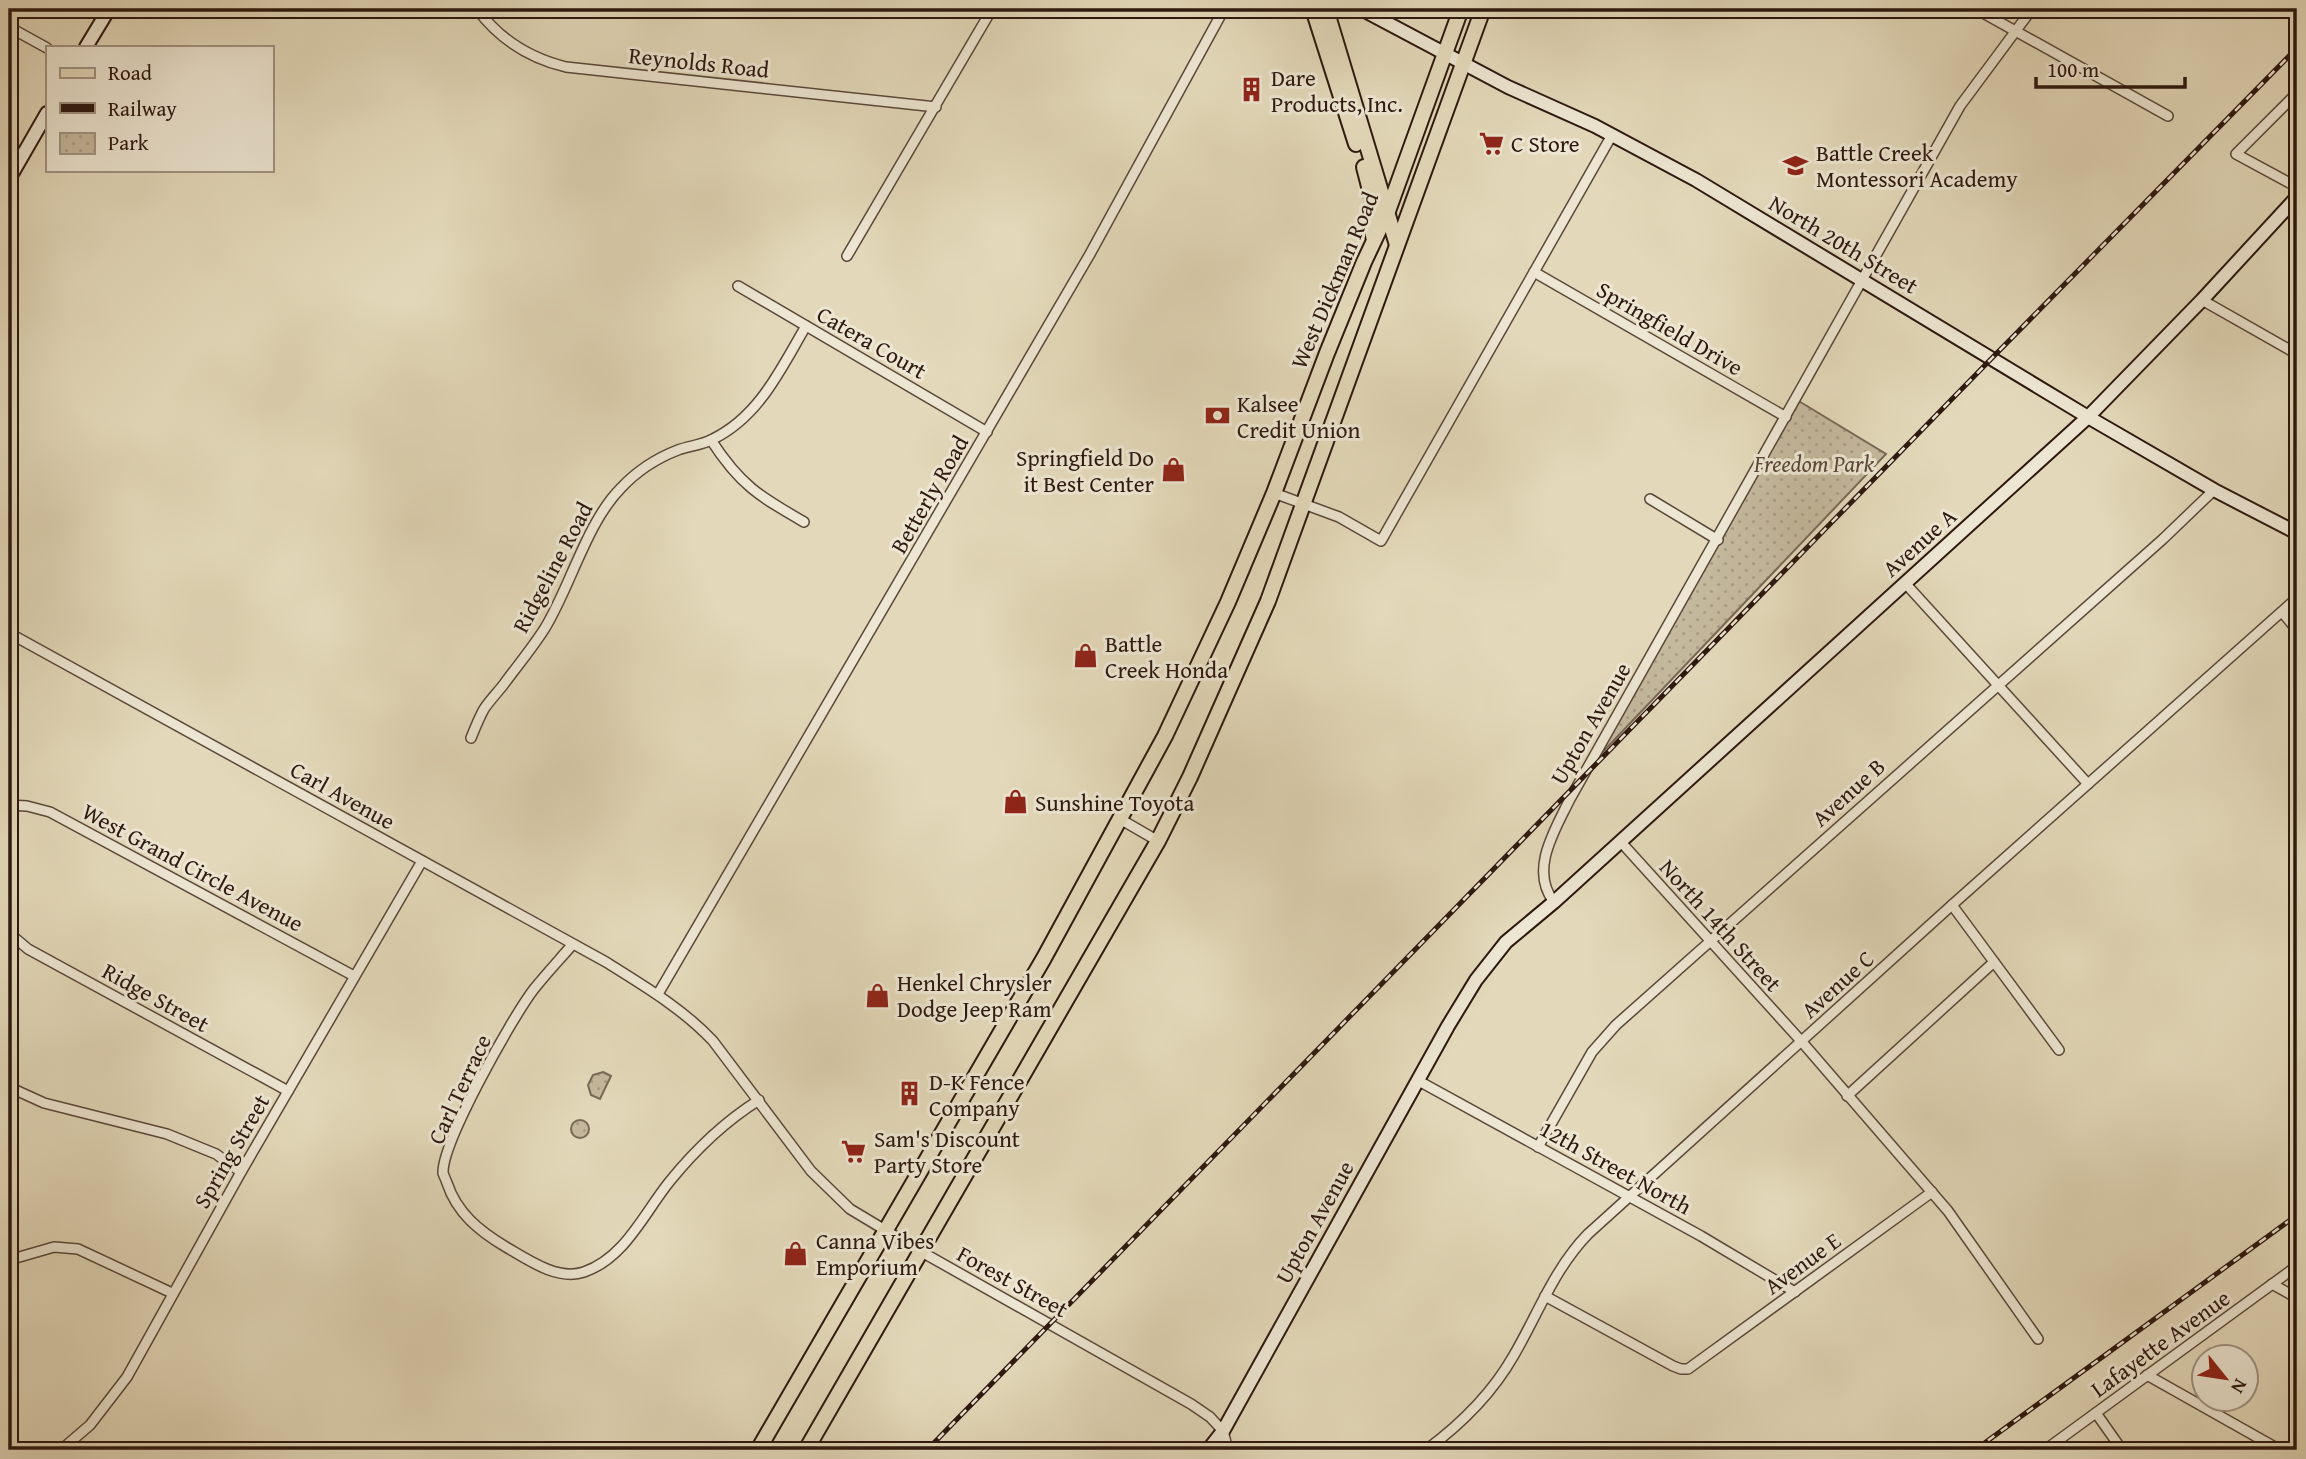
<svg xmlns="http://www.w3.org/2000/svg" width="2306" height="1459" font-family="'Gentium Book Plus',serif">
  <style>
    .park { fill: url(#park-dots); stroke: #786856; stroke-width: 2 }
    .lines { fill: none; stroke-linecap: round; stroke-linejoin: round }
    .street-casing { stroke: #5a483a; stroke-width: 12 }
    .secondary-casing { stroke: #2d1810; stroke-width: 16 }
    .primary-casing { stroke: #2d1810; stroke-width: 18 }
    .street { stroke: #ede6d2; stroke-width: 9 }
    .secondary { stroke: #ede6d2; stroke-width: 12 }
    .primary { stroke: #e3d9ba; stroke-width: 14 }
    .rail-casing { stroke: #2d1810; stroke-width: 5 }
    .rail { stroke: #ede6d2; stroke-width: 2.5; stroke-dasharray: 8; stroke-linecap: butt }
    .labels { text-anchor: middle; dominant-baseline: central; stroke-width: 6; stroke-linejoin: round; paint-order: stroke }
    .street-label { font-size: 23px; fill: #2d1810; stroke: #ede6d2 }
    .poi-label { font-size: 23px; fill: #2d1810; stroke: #ede6d2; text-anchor: start }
    .park-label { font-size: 23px; font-style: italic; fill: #5a483a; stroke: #ede6d2 }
  </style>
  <defs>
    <pattern id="park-dots" width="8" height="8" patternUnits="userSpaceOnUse" patternTransform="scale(1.75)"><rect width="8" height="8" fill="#c4b89d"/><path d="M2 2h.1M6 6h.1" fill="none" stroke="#a99d86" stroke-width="1.8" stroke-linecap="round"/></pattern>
  </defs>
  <rect width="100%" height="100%" fill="#e3d9ba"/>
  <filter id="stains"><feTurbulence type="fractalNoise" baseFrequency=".00286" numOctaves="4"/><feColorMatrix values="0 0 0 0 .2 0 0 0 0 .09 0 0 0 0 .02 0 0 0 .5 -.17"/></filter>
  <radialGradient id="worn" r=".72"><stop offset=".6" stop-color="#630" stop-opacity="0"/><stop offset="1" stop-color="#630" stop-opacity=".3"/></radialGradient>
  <g class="park">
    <polygon points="1797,400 1886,454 1598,757"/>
    <polygon points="603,1072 611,1076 600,1099 591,1095 588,1085 593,1075"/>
    <circle cx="580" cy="1129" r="9"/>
  </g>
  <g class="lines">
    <defs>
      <g id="street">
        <path d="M477,9C500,40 529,58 566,67L936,107"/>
        <polyline points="1976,9 2168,116"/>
        <polyline points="9,27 47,48"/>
        <polyline points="2297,93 2236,154 2297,187"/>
        <polyline points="847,256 992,9"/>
        <polyline points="1534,272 1786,417"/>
        <polyline points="738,286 987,432"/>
        <polyline points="2202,300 2297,354"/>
        <path d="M711,440C740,485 759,496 804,522"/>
        <polyline points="1274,493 1339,517 1381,541 1612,135"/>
        <polyline points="1650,499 1718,540"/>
        <polyline points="1905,583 2088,784"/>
        <polyline points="2282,612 2297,630"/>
        <path d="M9,633L606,962C644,986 682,1008 713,1041L811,1171L850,1209L920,1251L1191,1404L1210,1417L1223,1431L1228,1450"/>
        <polyline points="9,650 16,637"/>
        <path d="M471,738C475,728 479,718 484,709C490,700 498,692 504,684C518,665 533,647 545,628C571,585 587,522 621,488C636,472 657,458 678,450C689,446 702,445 713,439C760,416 781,368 806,326"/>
        <polyline points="9,805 27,806 50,812 354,976"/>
        <polyline points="1120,819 1158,841"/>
        <polyline points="1620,841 1802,1042 1948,1211 2038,1339"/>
        <path d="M1554,902C1529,870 1555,830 1570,799L1960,106L2032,9"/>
        <polyline points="1952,905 2059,1050"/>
        <polyline points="9,933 28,949 288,1091"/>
        <path d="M572,945C560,959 546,974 534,989C513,1016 442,1142 443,1173C444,1176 446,1180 447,1183C457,1213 479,1231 506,1247C528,1260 558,1281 584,1272C625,1258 644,1213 670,1181C696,1149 724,1122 759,1100"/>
        <polyline points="658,994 1090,254 1224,9"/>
        <polyline points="1417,1080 1701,1236 1795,1292"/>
        <polyline points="9,1087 44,1103 167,1134 216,1154 241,1172"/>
        <polyline points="1847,1096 1994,962"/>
        <polyline points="1538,1147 1592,1052 1616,1025 2163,539 2214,490"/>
        <polyline points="9,1260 54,1247 78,1249 172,1293"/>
        <polyline points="2272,1284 2297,1298"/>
        <polyline points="1545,1296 1673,1366 1681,1369 1688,1369 1932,1192"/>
        <polyline points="2147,1375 2280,1450"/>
        <polyline points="2096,1413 2122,1450"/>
        <polyline points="61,1450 90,1425 127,1377 241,1172 422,861"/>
        <path d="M1426,1450C1460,1425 1493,1392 1514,1355C1538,1314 1554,1269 1588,1234L1952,905L2297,598"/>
        <polyline points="2045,1450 2297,1266"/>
      </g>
      <g id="secondary">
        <polyline points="1361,9 1508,87 1595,126 1696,180 2088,417 2214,490 2297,533"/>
        <polyline points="86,47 109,9"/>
        <polyline points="9,179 47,113"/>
        <polyline points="1208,1450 1223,1431 1448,1026 1476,980 1506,942 1554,902 2088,417 2202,300 2297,197"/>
      </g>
      <g id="primary">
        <polyline points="1313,9 1356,144"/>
        <polyline points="1326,9 1397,245"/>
        <polyline points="1364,167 1373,202 1373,236"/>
        <polyline points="758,1450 1044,958 1165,736 1228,602 1274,493 1327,353 1364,262 1388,211 1461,9"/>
        <polyline points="806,1450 1158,841 1190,777 1268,601 1483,9"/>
      </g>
    </defs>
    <use href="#street" class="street-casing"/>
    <use href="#secondary" class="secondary-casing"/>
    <use href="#primary" class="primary-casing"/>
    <use href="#street" class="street"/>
    <use href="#secondary" class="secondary"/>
    <use href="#primary" class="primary"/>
    <defs>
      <g id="rail">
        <polyline points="927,1450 1992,358 2297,48"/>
        <polyline points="1975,1450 2297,1215"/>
      </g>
    </defs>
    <use href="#rail" class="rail-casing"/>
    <use href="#rail" class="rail"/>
  </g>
  <defs>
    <symbol id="building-bare" viewBox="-9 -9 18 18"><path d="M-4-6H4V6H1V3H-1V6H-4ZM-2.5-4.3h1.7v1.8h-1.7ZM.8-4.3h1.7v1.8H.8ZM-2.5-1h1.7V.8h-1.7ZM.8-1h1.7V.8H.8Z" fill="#8f2418" stroke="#ede6d2" stroke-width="2.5" paint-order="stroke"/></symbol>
    <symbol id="supermarket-bare" viewBox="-9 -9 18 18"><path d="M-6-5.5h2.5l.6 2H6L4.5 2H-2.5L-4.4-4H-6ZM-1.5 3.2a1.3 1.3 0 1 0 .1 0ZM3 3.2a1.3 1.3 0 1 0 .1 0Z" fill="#8f2418" stroke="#ede6d2" stroke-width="2.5" paint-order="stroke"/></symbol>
    <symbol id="school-bare" viewBox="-9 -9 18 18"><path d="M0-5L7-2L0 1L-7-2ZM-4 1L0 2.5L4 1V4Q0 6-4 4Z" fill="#8f2418" stroke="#ede6d2" stroke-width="2.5" paint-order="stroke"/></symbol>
    <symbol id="bank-bare" viewBox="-9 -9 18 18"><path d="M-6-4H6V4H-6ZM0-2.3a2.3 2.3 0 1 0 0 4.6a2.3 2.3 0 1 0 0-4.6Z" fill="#8f2418" stroke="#ede6d2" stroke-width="2.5" paint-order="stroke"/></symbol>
    <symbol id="shop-bare" viewBox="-9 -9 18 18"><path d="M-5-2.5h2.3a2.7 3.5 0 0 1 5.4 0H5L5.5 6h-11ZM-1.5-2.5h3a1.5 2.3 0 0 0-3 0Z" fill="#8f2418" stroke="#ede6d2" stroke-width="2.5" paint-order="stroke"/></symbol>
  </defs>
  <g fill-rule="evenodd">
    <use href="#building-bare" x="1234" y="72" width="35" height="35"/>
    <use href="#supermarket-bare" x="1474" y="126" width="35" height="35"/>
    <use href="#school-bare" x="1778" y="148" width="35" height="35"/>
    <use href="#bank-bare" x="1200" y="398" width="35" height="35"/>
    <use href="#shop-bare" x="1156" y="452" width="35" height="35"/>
    <use href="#shop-bare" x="1068" y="638" width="35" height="35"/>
    <use href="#shop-bare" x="998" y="784" width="35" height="35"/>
    <use href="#shop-bare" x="860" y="978" width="35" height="35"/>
    <use href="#building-bare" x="892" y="1076" width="35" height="35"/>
    <use href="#supermarket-bare" x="836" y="1134" width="35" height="35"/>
    <use href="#shop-bare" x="778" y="1236" width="35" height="35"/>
  </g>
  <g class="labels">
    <g class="street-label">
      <text transform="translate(699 62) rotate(6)">Reynolds Road</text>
      <text transform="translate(1844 244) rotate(31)">North 20th Street</text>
      <text transform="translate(1334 280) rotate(-67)">West Dickman Road</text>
      <text transform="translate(1670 328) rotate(30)">Springfield Drive</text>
      <text transform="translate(872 342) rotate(30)">Catera Court</text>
      <text transform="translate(929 494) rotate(-60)">Betterly Road</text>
      <text transform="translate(1919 542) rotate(-42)">Avenue A</text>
      <text transform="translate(552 567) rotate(-62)">Ridgeline Road</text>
      <text transform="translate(1590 723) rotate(-60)">Upton Avenue</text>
      <text transform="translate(1848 792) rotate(-42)">Avenue B</text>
      <text transform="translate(343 795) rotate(29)">Carl Avenue</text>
      <text transform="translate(193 867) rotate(28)">West Grand Circle Avenue</text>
      <text transform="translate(1721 925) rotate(48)">North 14th Street</text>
      <text transform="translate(1837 984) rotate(-42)">Avenue C</text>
      <text transform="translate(156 997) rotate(29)">Ridge Street</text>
      <text transform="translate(459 1089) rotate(-65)">Carl Terrace</text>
      <text transform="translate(231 1151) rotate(-60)">Spring Street</text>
      <text transform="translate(1616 1167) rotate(29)">12th Street North</text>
      <text transform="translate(1314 1222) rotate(-61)">Upton Avenue</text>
      <text transform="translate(1802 1263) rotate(-36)">Avenue E</text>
      <text transform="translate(1013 1281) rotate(29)">Forest Street</text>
      <text transform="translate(2160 1343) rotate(-36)">Lafayette Avenue</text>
    </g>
    <g class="poi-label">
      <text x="1271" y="77">Dare<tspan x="1271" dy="26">Products, Inc.</tspan></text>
      <text x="1511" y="143">C Store</text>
      <text x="1816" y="152">Battle Creek<tspan x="1816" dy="26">Montessori Academy</tspan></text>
      <text x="1237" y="403">Kalsee<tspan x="1237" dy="26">Credit Union</tspan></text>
      <text x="1154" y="457" text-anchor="end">Springfield Do<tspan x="1154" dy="26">it Best Center</tspan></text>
      <text x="1105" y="643">Battle<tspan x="1105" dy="26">Creek Honda</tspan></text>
      <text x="1035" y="802">Sunshine Toyota</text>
      <text x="897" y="982">Henkel Chrysler<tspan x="897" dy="26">Dodge Jeep Ram</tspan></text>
      <text x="929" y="1081">D-K Fence<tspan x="929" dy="26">Company</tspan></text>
      <text x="874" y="1138">Sam's Discount<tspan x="874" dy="26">Party Store</tspan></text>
      <text x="816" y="1240">Canna Vibes<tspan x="816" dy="26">Emporium</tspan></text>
    </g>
    <g class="park-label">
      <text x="1814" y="463">Freedom Park</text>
    </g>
  </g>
  <rect width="2306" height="1459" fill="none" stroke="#e3d9ba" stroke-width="35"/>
  <rect x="10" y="10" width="2285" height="1438" fill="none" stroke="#2d1810" stroke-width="3.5"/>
  <rect x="18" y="18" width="2271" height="1424" fill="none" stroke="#2d1810" stroke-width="2"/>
  <rect x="46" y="46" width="228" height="126" fill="#ede6d2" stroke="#a09484" stroke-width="2"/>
  <rect x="60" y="68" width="35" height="10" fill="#e3d9ba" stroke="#a09484" stroke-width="2"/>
  <text x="108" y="80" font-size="21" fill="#2d1810">Road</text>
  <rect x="60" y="103" width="35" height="10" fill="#2d1810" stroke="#a09484" stroke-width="2"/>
  <text x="108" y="116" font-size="21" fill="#2d1810">Railway</text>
  <rect x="60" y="133" width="35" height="21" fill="url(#park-dots)" stroke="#a09484" stroke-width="2"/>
  <text x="108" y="150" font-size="21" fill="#2d1810">Park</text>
  <g transform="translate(2225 1378) rotate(120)"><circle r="33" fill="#ede6d2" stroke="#a09484" stroke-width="2"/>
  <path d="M0-5L12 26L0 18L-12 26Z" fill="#8f2418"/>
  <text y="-10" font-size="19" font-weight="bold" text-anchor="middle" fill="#2d1810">N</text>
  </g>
  <path d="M2036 77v10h149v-10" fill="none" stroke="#2d1810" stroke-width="3.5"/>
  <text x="2047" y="77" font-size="21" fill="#2d1810" stroke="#ede6d2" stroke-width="5" paint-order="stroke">100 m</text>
  <rect width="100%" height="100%" filter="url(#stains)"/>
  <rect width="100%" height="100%" fill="url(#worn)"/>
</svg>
